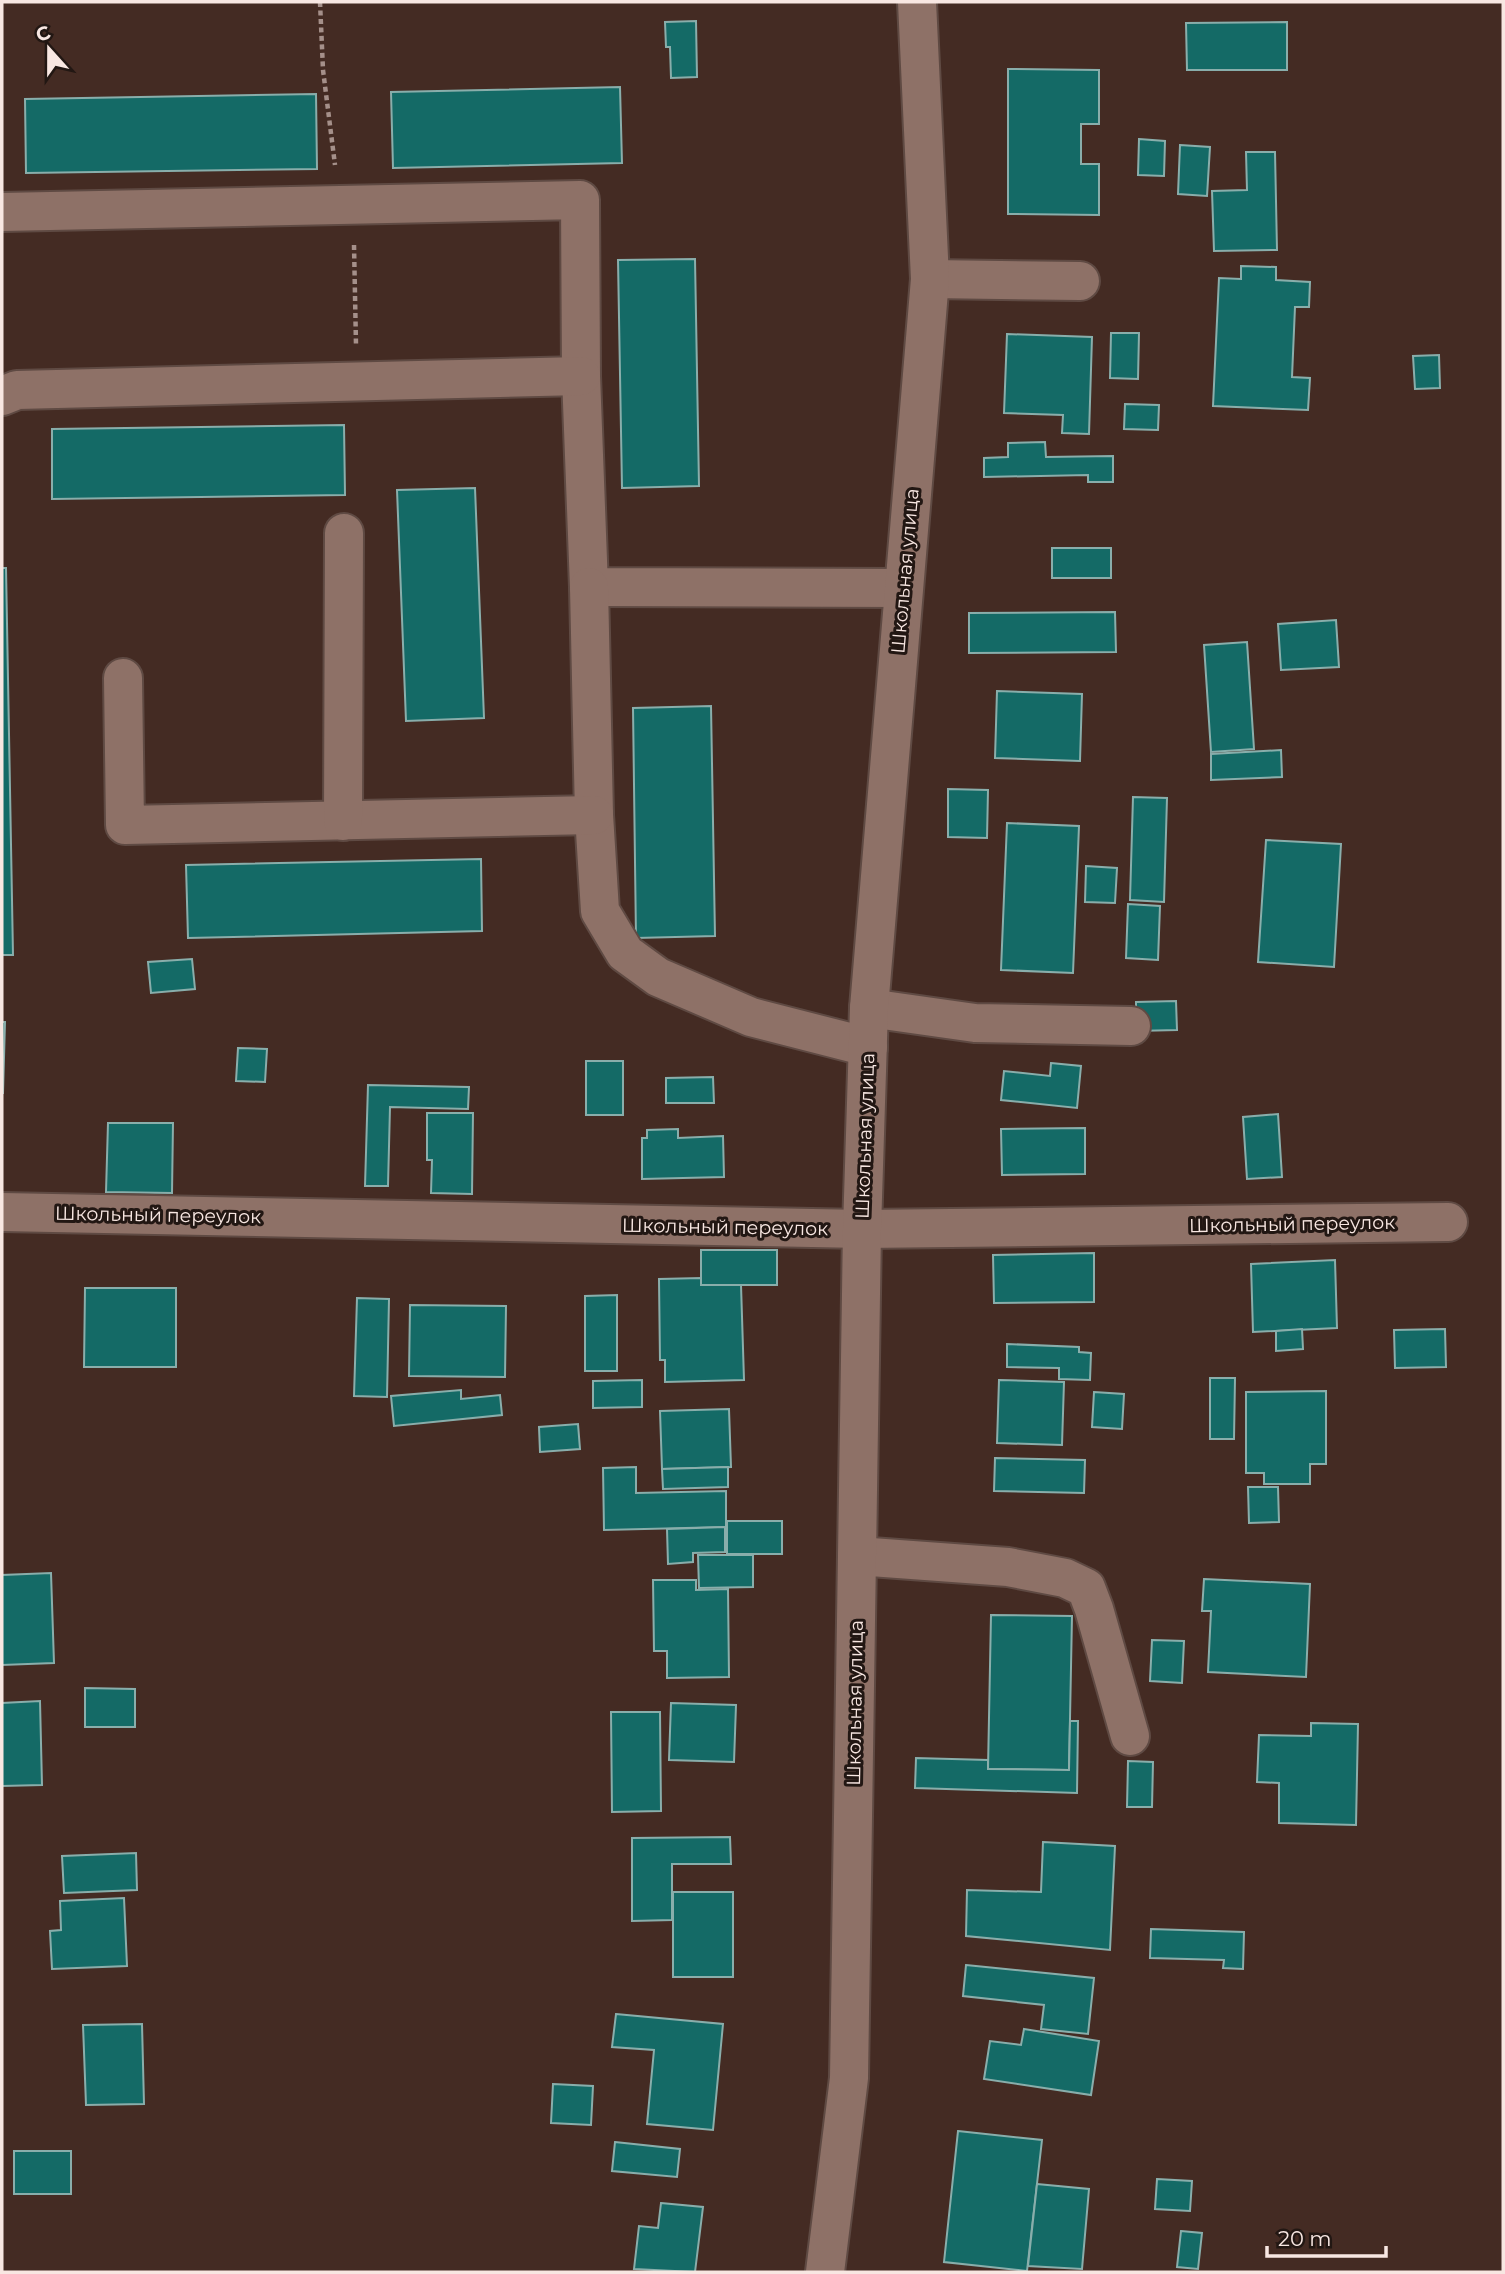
<svg xmlns="http://www.w3.org/2000/svg" width="1505" height="2274" font-family="Montserrat,sans-serif">
  <style>
    .building { fill: #146a66; stroke: #89aeab; stroke-width: 2 }
    .lines { fill: none; stroke-linecap: round; stroke-linejoin: round }
    .minor-casing { stroke: #5f4a43; stroke-width: 42 }
    .path { stroke: #a5908a; stroke-width: 4.5; stroke-dasharray: 5 3.5; stroke-linecap: butt }
    .minor { stroke: #8e7167; stroke-width: 38 }
    .labels { text-anchor: middle; dominant-baseline: central; stroke-width: 6; stroke-linejoin: round; paint-order: stroke }
    .street-label { font-size: 19px; fill: #f8e7e2; stroke: #221713 }
  </style>
  <rect width="100%" height="100%" fill="#442b23"/>
  <g class="building">
    <polygon points="696,21 697,77 671,78 670,47 666,47 665,22"/>
    <polygon points="1287,22 1287,70 1187,70 1186,23"/>
    <polygon points="1008,69 1099,70 1099,124 1081,124 1081,164 1099,164 1099,215 1008,214"/>
    <polygon points="620,87 622,163 393,168 391,92"/>
    <polygon points="316,94 317,169 26,173 25,99"/>
    <polygon points="1139,139 1165,141 1164,176 1138,175"/>
    <polygon points="1180,145 1210,147 1207,196 1178,194"/>
    <polygon points="1246,152 1275,152 1277,250 1214,251 1212,191 1247,190"/>
    <polygon points="695,259 699,486 622,488 618,260"/>
    <polygon points="1241,266 1276,267 1276,280 1310,282 1309,307 1295,307 1292,377 1310,378 1308,410 1213,406 1219,278 1241,279"/>
    <polygon points="1111,333 1139,333 1138,379 1110,378"/>
    <polygon points="1007,334 1092,337 1089,434 1062,433 1063,415 1004,413"/>
    <polygon points="1439,355 1440,388 1415,389 1413,356"/>
    <polygon points="1125,404 1159,405 1158,430 1124,429"/>
    <polygon points="344,425 345,495 52,499 52,429"/>
    <polygon points="1045,442 1046,457 1113,456 1113,482 1088,482 1088,475 984,477 984,458 1008,457 1008,443"/>
    <polygon points="475,488 484,718 406,721 397,490"/>
    <rect x="1052" y="548" width="59" height="30"/>
    <polygon points="2,568 6,568 13,955 2,955"/>
    <polygon points="1115,612 1116,652 969,653 969,613"/>
    <polygon points="1336,620 1339,667 1281,670 1278,624"/>
    <polygon points="1247,642 1254,749 1211,752 1204,645"/>
    <polygon points="997,691 1082,694 1080,761 995,758"/>
    <polygon points="711,706 715,936 636,938 633,708"/>
    <polygon points="1281,750 1282,777 1211,780 1211,754"/>
    <polygon points="948,789 988,790 987,838 948,837"/>
    <polygon points="1133,797 1167,798 1164,902 1130,900"/>
    <polygon points="1007,823 1079,826 1073,973 1001,970"/>
    <polygon points="1266,840 1341,844 1334,967 1258,962"/>
    <polygon points="481,859 482,931 188,938 186,865"/>
    <polygon points="1086,866 1117,868 1115,903 1085,902"/>
    <polygon points="1128,904 1160,906 1158,960 1126,958"/>
    <polygon points="192,959 195,989 151,993 148,962"/>
    <polygon points="1176,1001 1177,1030 1136,1031 1136,1002"/>
    <polygon points="2,1022 5,1022 3,1093 2,1093"/>
    <polygon points="238,1048 267,1049 265,1082 236,1081"/>
    <rect x="586" y="1061" width="37" height="54"/>
    <polygon points="1051,1063 1081,1066 1077,1108 1001,1100 1004,1071 1050,1076"/>
    <polygon points="713,1077 714,1103 666,1103 666,1078"/>
    <polygon points="368,1085 469,1087 468,1109 390,1107 388,1186 365,1186"/>
    <polygon points="427,1113 473,1113 472,1194 431,1193 432,1160 427,1160"/>
    <polygon points="1278,1114 1282,1177 1247,1179 1243,1117"/>
    <polygon points="108,1123 173,1123 172,1193 106,1192"/>
    <polygon points="1085,1128 1085,1174 1002,1175 1001,1129"/>
    <polygon points="678,1129 678,1138 723,1136 724,1177 642,1179 642,1138 647,1138 647,1130"/>
    <rect x="701" y="1250" width="76" height="35"/>
    <polygon points="1094,1253 1094,1302 994,1303 993,1255"/>
    <polygon points="1335,1260 1337,1328 1253,1332 1251,1264"/>
    <polygon points="701,1278 701,1285 741,1285 744,1380 665,1382 665,1360 660,1360 659,1279"/>
    <polygon points="85,1288 176,1288 176,1367 84,1367"/>
    <polygon points="617,1295 617,1371 585,1371 585,1296"/>
    <polygon points="357,1298 389,1299 387,1397 354,1396"/>
    <polygon points="410,1305 506,1306 505,1377 409,1376"/>
    <polygon points="1302,1329 1303,1349 1276,1351 1276,1331"/>
    <polygon points="1445,1329 1446,1367 1395,1368 1394,1330"/>
    <polygon points="1007,1344 1079,1347 1079,1352 1091,1353 1090,1380 1059,1379 1059,1368 1007,1367"/>
    <polygon points="1210,1378 1235,1378 1234,1439 1210,1439"/>
    <polygon points="642,1380 642,1407 593,1408 593,1381"/>
    <polygon points="999,1380 1064,1382 1062,1445 997,1443"/>
    <polygon points="461,1390 461,1399 500,1395 502,1415 394,1426 391,1396"/>
    <polygon points="1326,1391 1326,1464 1310,1464 1310,1484 1264,1484 1264,1473 1246,1473 1246,1392"/>
    <polygon points="1094,1392 1124,1394 1122,1429 1092,1427"/>
    <polygon points="729,1409 731,1467 662,1469 660,1411"/>
    <polygon points="578,1424 580,1449 540,1452 539,1427"/>
    <polygon points="995,1458 1085,1460 1084,1493 994,1491"/>
    <polygon points="636,1467 636,1493 726,1491 726,1527 604,1530 603,1468"/>
    <polygon points="728,1467 728,1487 663,1489 662,1469"/>
    <polygon points="1248,1487 1278,1487 1279,1522 1249,1523"/>
    <rect x="727" y="1521" width="55" height="33"/>
    <polygon points="725,1527 725,1552 693,1553 693,1562 668,1564 667,1529"/>
    <polygon points="698,1555 753,1555 753,1587 699,1588"/>
    <polygon points="51,1573 54,1663 2,1665 2,1575"/>
    <polygon points="1204,1579 1310,1584 1306,1677 1208,1672 1211,1611 1202,1611"/>
    <polygon points="653,1580 696,1580 696,1590 728,1589 729,1677 667,1678 667,1651 654,1651"/>
    <polygon points="991,1615 1072,1616 1069,1770 988,1769"/>
    <polygon points="1152,1640 1184,1641 1182,1683 1150,1681"/>
    <polygon points="85,1688 135,1689 135,1727 85,1727"/>
    <polygon points="40,1701 42,1785 2,1786 2,1703"/>
    <polygon points="671,1703 736,1705 734,1762 669,1760"/>
    <polygon points="611,1712 660,1712 661,1811 612,1812"/>
    <polygon points="1070,1721 1078,1721 1077,1793 915,1788 916,1758 988,1760 988,1769 1069,1770"/>
    <polygon points="1311,1723 1358,1724 1356,1825 1279,1823 1279,1783 1257,1782 1259,1735 1311,1736"/>
    <polygon points="1128,1761 1153,1762 1152,1807 1127,1807"/>
    <polygon points="730,1837 731,1864 672,1864 672,1920 632,1921 632,1838"/>
    <polygon points="1043,1842 1115,1846 1110,1950 966,1936 967,1890 1041,1892"/>
    <polygon points="136,1853 137,1890 64,1893 62,1856"/>
    <rect x="673" y="1892" width="60" height="85"/>
    <polygon points="124,1898 127,1966 52,1969 50,1931 61,1930 60,1901"/>
    <polygon points="1151,1929 1244,1932 1243,1969 1223,1968 1224,1960 1150,1958"/>
    <polygon points="966,1965 1094,1978 1088,2034 1041,2029 1044,2005 963,1996"/>
    <polygon points="616,2014 723,2024 713,2130 647,2124 654,2050 612,2047"/>
    <polygon points="142,2024 144,2104 86,2105 83,2025"/>
    <polygon points="1024,2029 1099,2041 1091,2095 984,2079 990,2041 1021,2045"/>
    <polygon points="553,2084 593,2086 591,2125 551,2123"/>
    <polygon points="958,2131 1042,2140 1027,2271 944,2262"/>
    <polygon points="615,2142 680,2149 677,2177 612,2171"/>
    <rect x="14" y="2151" width="57" height="43"/>
    <polygon points="1157,2179 1192,2181 1190,2211 1155,2209"/>
    <polygon points="1037,2184 1089,2189 1082,2269 1028,2266"/>
    <polygon points="661,2203 703,2207 695,2272 634,2269 639,2226 658,2228"/>
    <polygon points="1181,2231 1202,2233 1198,2269 1177,2267"/>
  </g>
  <g class="lines">
    <defs>
      <g id="minor">
        <polyline points="2,212 580,200 581,376 589,587 903,588"/>
        <polyline points="930,279 1080,281"/>
        <polyline points="2,396 17,390 581,376"/>
        <polyline points="589,587 594,815 600,911 625,953 658,977 751,1017 868,1047"/>
        <polyline points="123,678 125,825 594,815"/>
        <polyline points="343,821 344,533"/>
        <polyline points="869,1008 975,1023 1131,1026"/>
        <polyline points="2,1212 862,1229 1448,1222"/>
        <polyline points="857,1556 1008,1567 1065,1578 1086,1588 1094,1609 1130,1736"/>
        <polyline points="825,2272 849,2078 862,1229 869,1008 930,279 917,2"/>
      </g>
    </defs>
    <use href="#minor" class="minor-casing"/>
    <g class="path">
      <polyline points="320,2 323,70 335,165"/>
      <polyline points="354,245 356,345"/>
    </g>
    <use href="#minor" class="minor"/>
  </g>
  <g class="labels">
    <g class="street-label">
      <text transform="translate(905 571) rotate(-85)">Школьная улица</text>
      <text transform="translate(865 1136) rotate(-88)">Школьная улица</text>
      <text transform="translate(158 1215) rotate(1)">Школьный переулок</text>
      <text transform="translate(1292 1224) rotate(-1)">Школьный переулок</text>
      <text transform="translate(725 1227) rotate(1)">Школьный переулок</text>
      <text transform="translate(855 1703) rotate(-89)">Школьная улица</text>
    </g>
  </g>
  <rect width="1505" height="2274" fill="none" stroke="#f8e7e2" stroke-width="7"/>
  <g transform="translate(49 49) rotate(339)" stroke="#221713" stroke-width="5" paint-order="stroke">
  <path d="M0-5L12 26L0 18L-12 26Z" fill="#f8e7e2"/>
  <text y="-10" font-size="19" font-weight="bold" text-anchor="middle" fill="#f8e7e2">С</text>
  </g>
  <path d="M1267 2246v10h119v-10" fill="none" stroke="#f8e7e2" stroke-width="3.5"/>
  <text x="1278" y="2246" font-size="21" fill="#f8e7e2" stroke="#221713" stroke-width="5" paint-order="stroke">20 m</text>
</svg>
